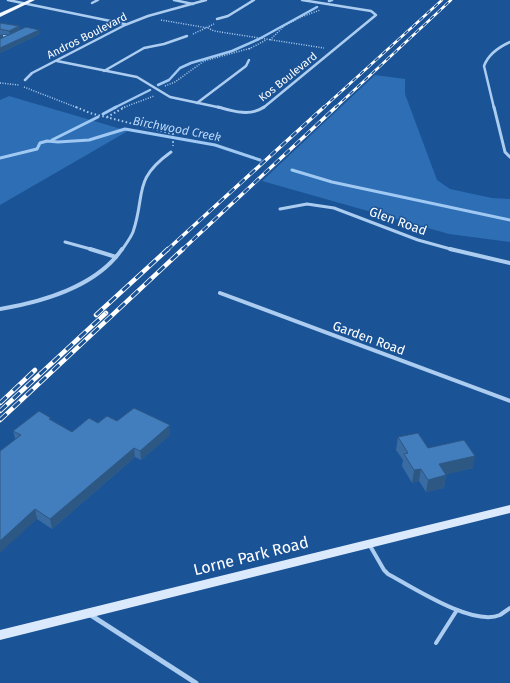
<svg xmlns="http://www.w3.org/2000/svg" width="510" height="683" font-family="'Fira Sans',sans-serif">
  <style>
    .green { fill: #2d6eb4 }
    .lines { fill: none; stroke-linecap: round; stroke-linejoin: round }
    .stream-far1 { stroke: #9fc8f2; stroke-width: 2.5 }
    .stream { stroke: #9fc8f2; stroke-width: 3 }
    .path-far1 { stroke: #accdf0; stroke-width: 1.5; stroke-dasharray: 1 1.5; stroke-linecap: butt }
    .path { stroke: #accdf0; stroke-width: 2; stroke-dasharray: 1.5 2.5; stroke-linecap: butt }
    .lane-far1 { stroke: #accdf0; stroke-width: 1.5 }
    .lane { stroke: #accdf0; stroke-width: 4 }
    .street-far3 { stroke: #accdf0; stroke-width: 2.5 }
    .street-far2 { stroke: #accdf0; stroke-width: 3 }
    .street-far1 { stroke: #accdf0; stroke-width: 4 }
    .street { stroke: #accdf0; stroke-width: 5 }
    .secondary { fill: #dae9fb; fill-rule: evenodd }
    .primary { fill: #f5f9ff; fill-rule: evenodd }
    .rail-far2-casing { stroke: #fff; stroke-width: 2.5 }
    .rail-far1-casing { stroke: #fff; stroke-width: 3.5 }
    .rail-casing { stroke: #fff; stroke-width: 4.5 }
    .rail-far2 { stroke: #1a5396; stroke-width: 1.5; stroke-dasharray: 5; stroke-linecap: butt }
    .rail-far1 { stroke: #1a5396; stroke-width: 2.5; stroke-dasharray: 7; stroke-linecap: butt }
    .rail { stroke: #1a5396; stroke-width: 3; stroke-dasharray: 9; stroke-linecap: butt }
    .wall { fill: #396ca3 }
    .shaded-wall { fill: #2e5884 }
    .building { fill: #427dbd; stroke: #2e5884 }
    .labels { text-anchor: middle; dominant-baseline: central; stroke-width: 3; stroke-linejoin: round; paint-order: stroke }
    .far-street-label { font-size: 11px; fill: #fff; stroke: #1a5396 }
    .far-water-label { font-size: 12px; font-style: italic; fill: #b8d7f7; stroke: #1a5396 }
    .street-label { font-size: 13px; fill: #fff; stroke: #1a5396 }
    .near-street-label { font-size: 16px; fill: #fff; stroke: #1a5396 }
  </style>
  <rect width="100%" height="100%" fill="#1a5396"/>
  <g class="green">
    <polygon points="375,75 405,79 405,94 437,180 450,189 492,198 510,199 510,242 449,234 262,181"/>
    <polygon points="9,96 128,131 0,205 0,100"/>
  </g>
  <g class="lines">
    <g class="stream-far1">
      <polyline points="329,1 332,0"/>
      <polyline points="158,85 169,80 180,68 191,63 232,51 259,39 317,7"/>
      <polyline points="114,108 150,90"/>
    </g>
    <g class="stream">
      <polyline points="103,114 116,107"/>
      <polyline points="52,140 98,117"/>
      <polyline points="0,158 37,149 40,143 47,141 58,142 89,140 125,129 215,145 260,160"/>
      <polyline points="292,170 332,182 510,220"/>
    </g>
    <g class="path-far1">
      <polyline points="161,20 208,28 214,31 324,48"/>
      <polyline points="193,34 214,24"/>
      <polyline points="270,40 284,26 301,17 320,10"/>
      <polyline points="249,49 266,40"/>
      <polyline points="0,83 19,85"/>
      <polyline points="165,86 175,82 204,61 251,48"/>
      <polyline points="24,87 78,108"/>
      <polyline points="122,108 154,96"/>
    </g>
    <g class="path">
      <polyline points="76,107 90,113 173,134 173,146"/>
      <polyline points="107,117 125,107"/>
    </g>
    <polyline class="lane-far1" points="0,35 10,37"/>
    <g class="lane">
      <path d="M369,544L384,570L388,574C412,587 473,627 500,615C503,613 507,610 510,608"/>
      <polyline points="436,643 457,610"/>
    </g>
    <g class="street-far3">
      <polyline points="8,0 125,24"/>
      <polyline points="174,0 193,4"/>
      <polyline points="92,3 98,0"/>
      <polyline points="217,19 228,16 254,0"/>
      <polyline points="57,61 137,77 170,97 222,108"/>
      <polyline points="104,71 144,48 164,44 187,36"/>
      <polyline points="25,80 32,73 125,25 148,16 206,0"/>
      <polyline points="197,103 246,66 249,60"/>
      <polyline points="263,108 376,15 371,11 302,0"/>
      <path d="M494,108L484,66C488,55 499,47 510,42"/>
    </g>
    <g class="street-far2">
      <path d="M218,107C232,111 250,117 264,107"/>
      <polyline points="494,107 505,152 510,157"/>
      <polyline points="280,209 307,204 334,208 418,240 454,250"/>
      <polyline points="65,242 94,250"/>
      <path d="M122,250C125,245 130,239 133,232C146,194 132,180 171,152"/>
    </g>
    <g class="street-far1">
      <polyline points="90,249 116,257"/>
      <polyline points="450,249 510,263"/>
      <polyline points="220,293 510,401"/>
      <path d="M0,309C42,302 97,286 122,249"/>
    </g>
    <polyline class="street" points="89,614 196,683"/>
    <polygon class="secondary" points="510,505 510,513 0,640 0,630"/>
    <polygon class="primary" points="29,0 35,0 0,17 0,13"/>
    <defs>
      <g id="rail-far2">
        <polyline points="323,108 442,0"/>
        <polyline points="335,108 451,0"/>
      </g>
      <g id="rail-far1">
        <polyline points="167,250 324,107"/>
        <polyline points="182,250 336,107"/>
      </g>
      <g id="rail">
        <polyline points="96,315 168,249"/>
        <polyline points="0,403 35,370"/>
        <polyline points="0,411 106,313"/>
        <polyline points="0,420 183,249"/>
      </g>
    </defs>
    <use href="#rail-far2" class="rail-far2-casing"/>
    <use href="#rail-far1" class="rail-far1-casing"/>
    <use href="#rail" class="rail-casing"/>
    <use href="#rail-far2" class="rail-far2"/>
    <use href="#rail-far1" class="rail-far1"/>
    <use href="#rail" class="rail"/>
  </g>
  <g class="wall">
    <polygon points="0,23 19,26 20,30 10,35 3,34 3,38 40,34 0,53"/>
    <polygon points="52,420 72,432 98,423 117,421 170,435 141,460 135,457 52,529 37,519 13,431"/>
    <polygon points="398,437 428,448 473,468 446,474 446,475 444,488 426,492 419,481 412,483 402,466 403,460 396,450"/>
  </g>
  <g class="shaded-wall">
    <polygon points="19,26 20,30 10,35 9,31"/>
    <polygon points="39,30 40,34 0,53 0,48"/>
    <polygon points="3,34 3,38 0,40 0,35"/>
    <polygon points="170,425 170,435 141,460 140,451"/>
    <polygon points="134,448 135,457 52,529 50,519"/>
    <polygon points="475,456 473,468 437,477 439,464"/>
    <polygon points="421,469 419,481 412,483 414,470"/>
    <polygon points="446,475 444,488 426,492 428,480"/>
    <polygon points="35,509 37,519 0,553 0,541"/>
  </g>
  <g class="building">
    <polygon points="0,23 19,26 9,31 0,29"/>
    <polygon points="26,27 39,30 0,48 0,39"/>
    <polygon points="134,408 170,425 140,451 134,448 50,519 35,509 0,541 0,451 21,435 13,431 39,411 51,418 49,419 72,432 89,418 98,423 107,416 117,421"/>
    <polygon points="418,433 428,448 464,440 475,456 439,464 446,475 428,480 421,469 414,470 404,454 408,453 398,437"/>
  </g>
  <g class="labels">
    <g class="far-street-label">
      <text transform="translate(87 36) rotate(-27)">Andros Boulevard</text>
      <text transform="translate(288 77) rotate(-39)">Kos Boulevard</text>
    </g>
    <g class="far-water-label">
      <text transform="translate(177 129) rotate(11)">Birchwood Creek</text>
    </g>
    <g class="street-label">
      <text transform="translate(398 221) rotate(20)">Glen Road</text>
      <text transform="translate(369 338) rotate(20)">Garden Road</text>
    </g>
    <g class="near-street-label">
      <text transform="translate(251 556) rotate(-14)">Lorne Park Road</text>
    </g>
  </g>
</svg>
